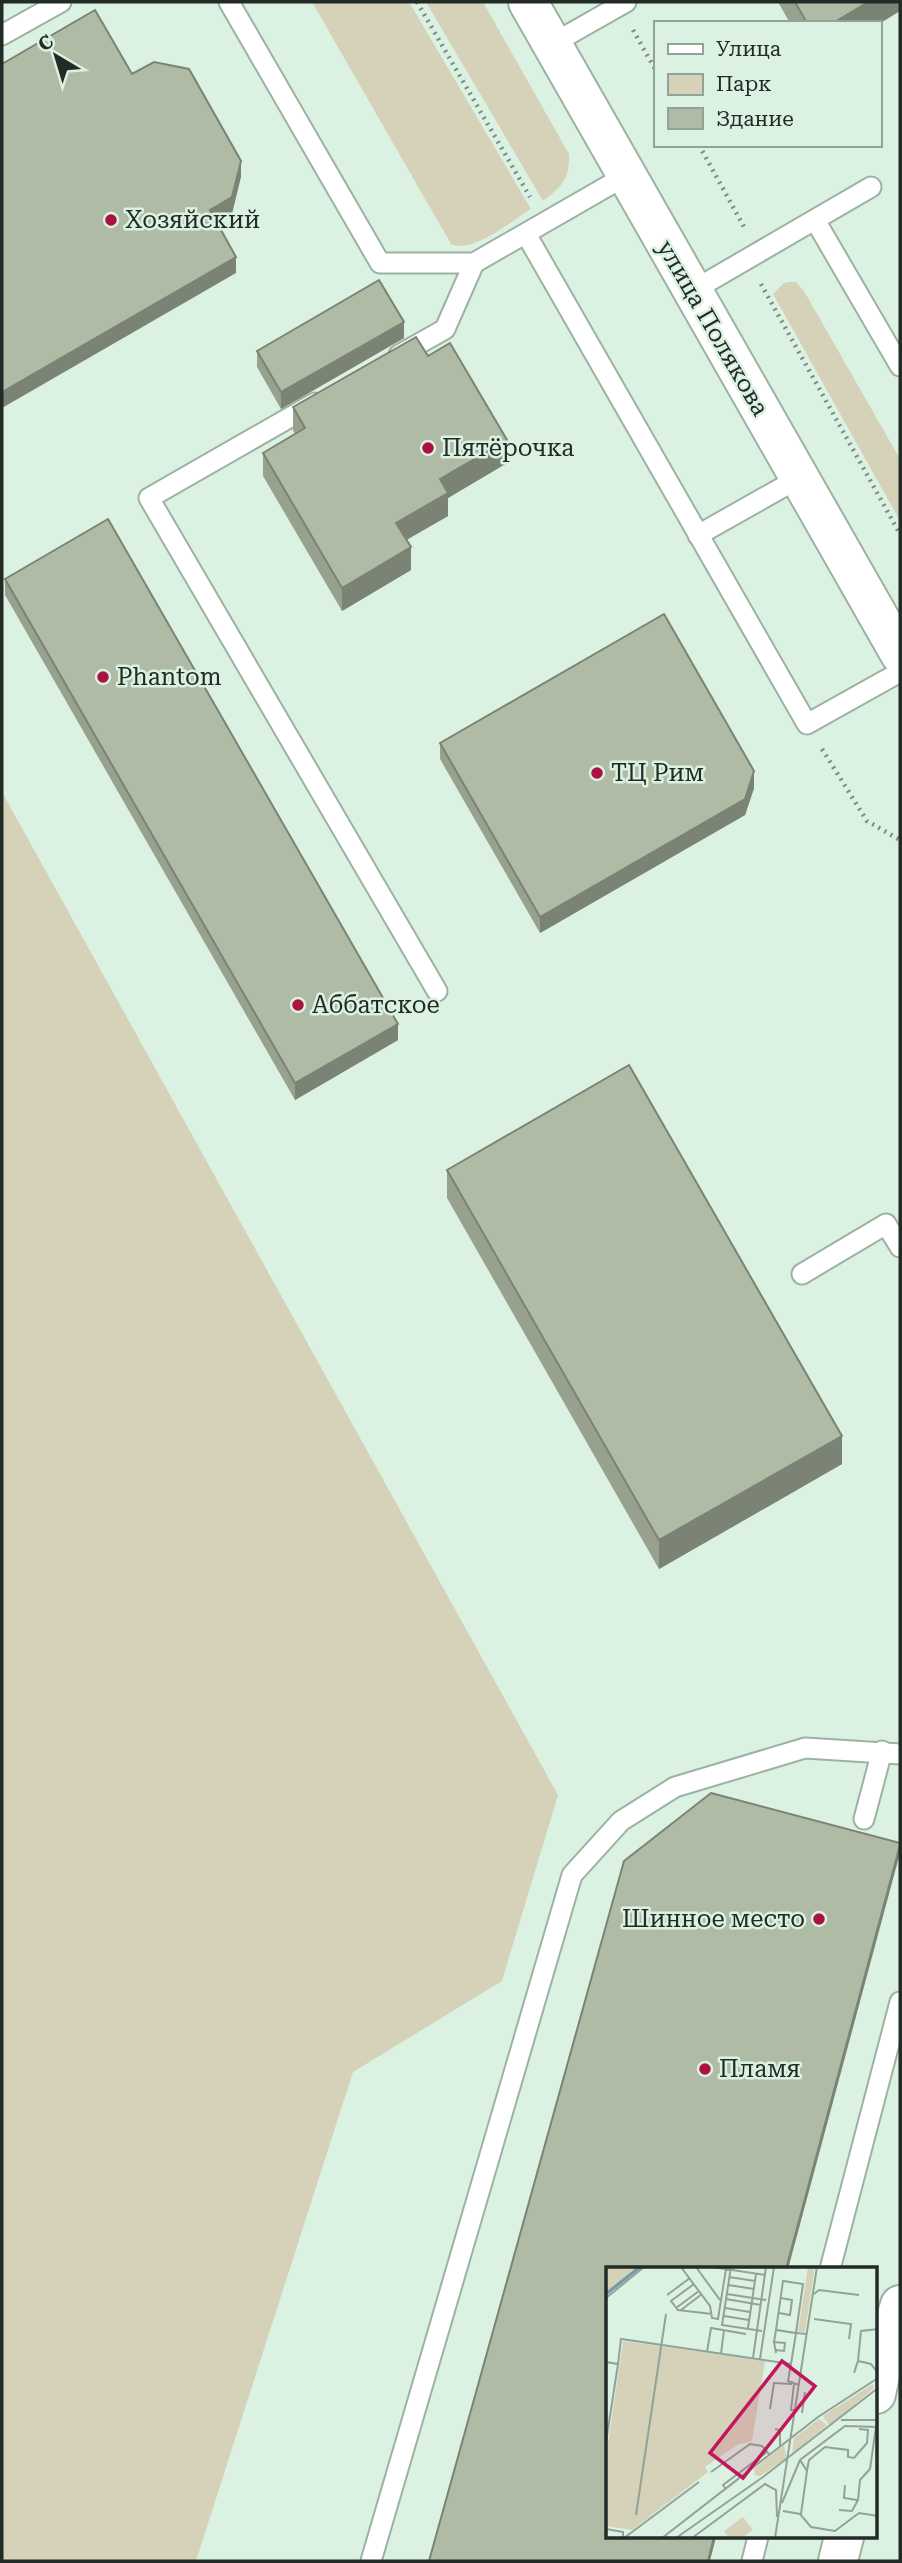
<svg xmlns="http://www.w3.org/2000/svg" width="902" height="2563" font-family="'Roboto Serif',serif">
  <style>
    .green { fill: #d6d2ba }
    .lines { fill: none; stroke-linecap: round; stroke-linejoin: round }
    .lane-casing { stroke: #9cb2a3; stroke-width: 23 }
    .secondary-casing { stroke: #9cb2a3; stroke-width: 42 }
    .path { stroke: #7c8c82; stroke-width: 4.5; stroke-dasharray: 2 5; stroke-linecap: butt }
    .lane { stroke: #fff; stroke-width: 19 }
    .secondary { stroke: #fff; stroke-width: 38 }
    .wall { fill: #97a18e }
    .shaded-wall { fill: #7b8374 }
    .building { fill: #b0bba5; stroke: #7b8374; stroke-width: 2 }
    .poi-dot { fill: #a91342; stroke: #dbf2e3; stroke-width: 2.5 }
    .labels { text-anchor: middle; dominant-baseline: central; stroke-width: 5; stroke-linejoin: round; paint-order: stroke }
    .poi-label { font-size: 24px; fill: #222b25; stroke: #dbf2e3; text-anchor: start }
    .street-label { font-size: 24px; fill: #222b25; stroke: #dbf2e3 }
    .inset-river { fill: none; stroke: #769da7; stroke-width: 3.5 }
    .inset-road { fill: none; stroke: #91a297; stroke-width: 2 }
    .view { fill: #c2185b; fill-opacity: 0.15; stroke: #c2185b; stroke-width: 3.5 }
    .inset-edge { fill: none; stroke: #222b25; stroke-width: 3.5 }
  </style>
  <rect width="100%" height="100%" fill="#dbf2e3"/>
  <g class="green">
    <path d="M312,2H409L531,209C512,221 472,254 451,244Z"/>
    <path d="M426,2H483L569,154C570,178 562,187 543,201Z"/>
    <polygon points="789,282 796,282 804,291 900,459 900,521 773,294 784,283"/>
    <polygon points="2,792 558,1795 502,1981 353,2072 196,2561 2,2561"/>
  </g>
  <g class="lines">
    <defs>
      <g id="lane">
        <polyline points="229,2 380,263 474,263 627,175"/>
        <polyline points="2,35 61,2"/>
        <polyline points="552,44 626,2"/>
        <polyline points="815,220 900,366"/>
        <polyline points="526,234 807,724 900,672"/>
        <polyline points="692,291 871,187"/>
        <polyline points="399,355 445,329 474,263"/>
        <polyline points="315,403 149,498 437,991"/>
        <polyline points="698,535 799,478"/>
        <polyline points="802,1274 886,1224 900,1247"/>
        <polyline points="864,1819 882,1751"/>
        <polyline points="830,2269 900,2002"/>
        <polyline points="371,2561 572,1875 621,1821 675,1787 805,1748 900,1754"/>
        <polyline points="752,2561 758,2537"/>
      </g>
      <g id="secondary">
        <polyline points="528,2 900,654"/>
        <polyline points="876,2394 884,2357 900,2305"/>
        <polyline points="838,2561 844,2537"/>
      </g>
    </defs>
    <use href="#lane" class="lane-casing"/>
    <use href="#secondary" class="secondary-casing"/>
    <g class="path">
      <polyline points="417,2 530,197"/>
      <polyline points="633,30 655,69"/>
      <polyline points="699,145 744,227"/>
      <polyline points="761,284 900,534"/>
      <polyline points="822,749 867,821 900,840"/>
    </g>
    <use href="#lane" class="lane"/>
    <use href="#secondary" class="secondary"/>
  </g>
  <g class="wall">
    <polygon points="778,2 900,2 879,23 790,23"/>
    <polygon points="404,338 281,409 257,367 257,351"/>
    <polygon points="428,356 507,463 448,498 448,516 406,540 411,570 342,611 263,476 263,453 295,434 293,430 293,407"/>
    <polygon points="5,579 398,1040 295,1100 5,595"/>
    <polygon points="440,743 754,788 745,815 540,933 440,759"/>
    <polygon points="447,1170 842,1464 659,1569 447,1198"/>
  </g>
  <g class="shaded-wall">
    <polygon points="868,2 900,2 900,11 879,24 879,23 833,23"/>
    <polygon points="241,161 241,177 232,214 210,226 210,210"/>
    <polygon points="236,257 236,273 2,408 2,392"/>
    <polygon points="404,322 404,338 281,409 281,392"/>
    <polygon points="507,440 507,463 448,498 448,516 396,546 396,523 440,479"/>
    <polygon points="411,547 411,570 342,611 342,588"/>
    <polygon points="754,771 754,788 745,815 540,933 540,917"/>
    <polygon points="398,1024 398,1040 295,1100 295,1083"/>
    <polygon points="842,1436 842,1464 659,1569 659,1540"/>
    <polygon points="900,1845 900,1853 788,2269 786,2269"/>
    <polygon points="714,2537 716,2537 710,2561 708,2561"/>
  </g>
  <g class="building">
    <polygon points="795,2 868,2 833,23 807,23"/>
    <polygon points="95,10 132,74 154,62 189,69 241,161 232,197 210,210 236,257 2,392 2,64"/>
    <polygon points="379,280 404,322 281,392 257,351"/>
    <polygon points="416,337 428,356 450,343 507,440 440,479 448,493 396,523 411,547 342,588 263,453 305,428 293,407"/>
    <polygon points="108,519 398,1024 295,1083 5,579"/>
    <polygon points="664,614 754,771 745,799 540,917 440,743"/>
    <polygon points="629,1065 842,1436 659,1540 447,1170"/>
    <polygon points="711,1793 900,1843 900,1845 786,2269 608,2269 608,2537 714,2537 708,2561 429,2561 624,1861"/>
  </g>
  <g class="poi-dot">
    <circle cx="111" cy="220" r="7"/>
    <circle cx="428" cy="448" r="7"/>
    <circle cx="103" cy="677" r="7"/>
    <circle cx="597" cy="773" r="7"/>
    <circle cx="298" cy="1005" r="7"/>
    <circle cx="819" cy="1919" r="7"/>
    <circle cx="705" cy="2069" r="7"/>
  </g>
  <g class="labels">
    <g class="poi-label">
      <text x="125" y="220">Хозяйский</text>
      <text x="442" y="448">Пятёрочка</text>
      <text x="117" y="677">Phantom</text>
      <text x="611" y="773">ТЦ Рим</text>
      <text x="312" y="1005">Аббатское</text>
      <text x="805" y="1919" text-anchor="end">Шинное место</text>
      <text x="719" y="2069">Пламя</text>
    </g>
    <g class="street-label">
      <text transform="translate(713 328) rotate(60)">улица Полякова</text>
    </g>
  </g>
  <g transform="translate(606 2267)">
    <rect width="271" height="271" fill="#dbf2e3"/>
    <path d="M0,0H33L0,27ZM202,0H209L199,65H192ZM17,74L159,94L146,174L131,178L99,200L102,205L26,263L0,259V190ZM267,117L268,121L224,159L217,149ZM213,152L221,158L186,187L188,171ZM178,178L181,191L154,209L149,208L148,202ZM137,250L147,263L136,271H123L118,264Z" fill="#d6d2ba"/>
    <path class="inset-river" d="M0,27L34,0"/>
    <path class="inset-road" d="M75,0L104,39L106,51L112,52L120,2M90,0L114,33M106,0L160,8M125,0L116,58L156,64M123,10L149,14M88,17L65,34L72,43L106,47M122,18L148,22M121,27L160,33M208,27L213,23L253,28M61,28L84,11M0,31L38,0M120,32L155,38M70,41L93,24M119,41L144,45M75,43L96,27M173,46L184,48L186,33L175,31M118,49L143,53M208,52L245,57L243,72M142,61L150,7M168,75L170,63L190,66L197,17L177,14L170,63M101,85L105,61L140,67M170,86L168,75L179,76L178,84L170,83M115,87L118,63M147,91L160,0M154,92L168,0M252,94L255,64L272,62M0,95L12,97L15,72L185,97M248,106L252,94L265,97L271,105M188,117L185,143H190M193,118L182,114L186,91L190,66L201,67M164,142L168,116L186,117M196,146L199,125M235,153H272M169,162L174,163V180M0,175L12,97M194,193L201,204L195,247M201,203L203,193L219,180L242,183V190L248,191L261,176L262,163L253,162M105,205L144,177L156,179L163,187M239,218L238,231L251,233M120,222L117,218L161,185M176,236L194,193L239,159L272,160M233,243L246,244L252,233L254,213L264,202L270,160M177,244L194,247L205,260L229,264L253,246L272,249M30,248L60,47M0,262L17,265V270M18,271L93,215M56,271L212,150L272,111M70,271L157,210L272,121M86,271L159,217L170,223L171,250M169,271L211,0"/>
    <path class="view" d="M176,94L209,119L137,211L104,186Z"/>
    <rect width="271" height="271" class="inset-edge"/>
  </g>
  <rect width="902" height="2563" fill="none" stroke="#222b25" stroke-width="7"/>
  <rect x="654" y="21" width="228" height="126" fill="#dbf2e3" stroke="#91a297" stroke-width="2"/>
  <rect x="668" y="44" width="35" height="10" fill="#ffffff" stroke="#91a297" stroke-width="2"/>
  <text x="716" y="56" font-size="21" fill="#222b25">Улица</text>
  <rect x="668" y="74" width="35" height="21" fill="#d6d2ba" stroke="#91a297" stroke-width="2"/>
  <text x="716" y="91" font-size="21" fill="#222b25">Парк</text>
  <rect x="668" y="108" width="35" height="21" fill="#b0bba5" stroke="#91a297" stroke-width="2"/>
  <text x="716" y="126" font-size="21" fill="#222b25">Здание</text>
  <g transform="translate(56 56) rotate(322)" stroke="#dbf2e3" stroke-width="5" paint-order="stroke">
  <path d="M0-5L12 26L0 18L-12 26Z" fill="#222b25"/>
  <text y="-10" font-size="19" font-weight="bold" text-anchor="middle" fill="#222b25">С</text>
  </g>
</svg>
